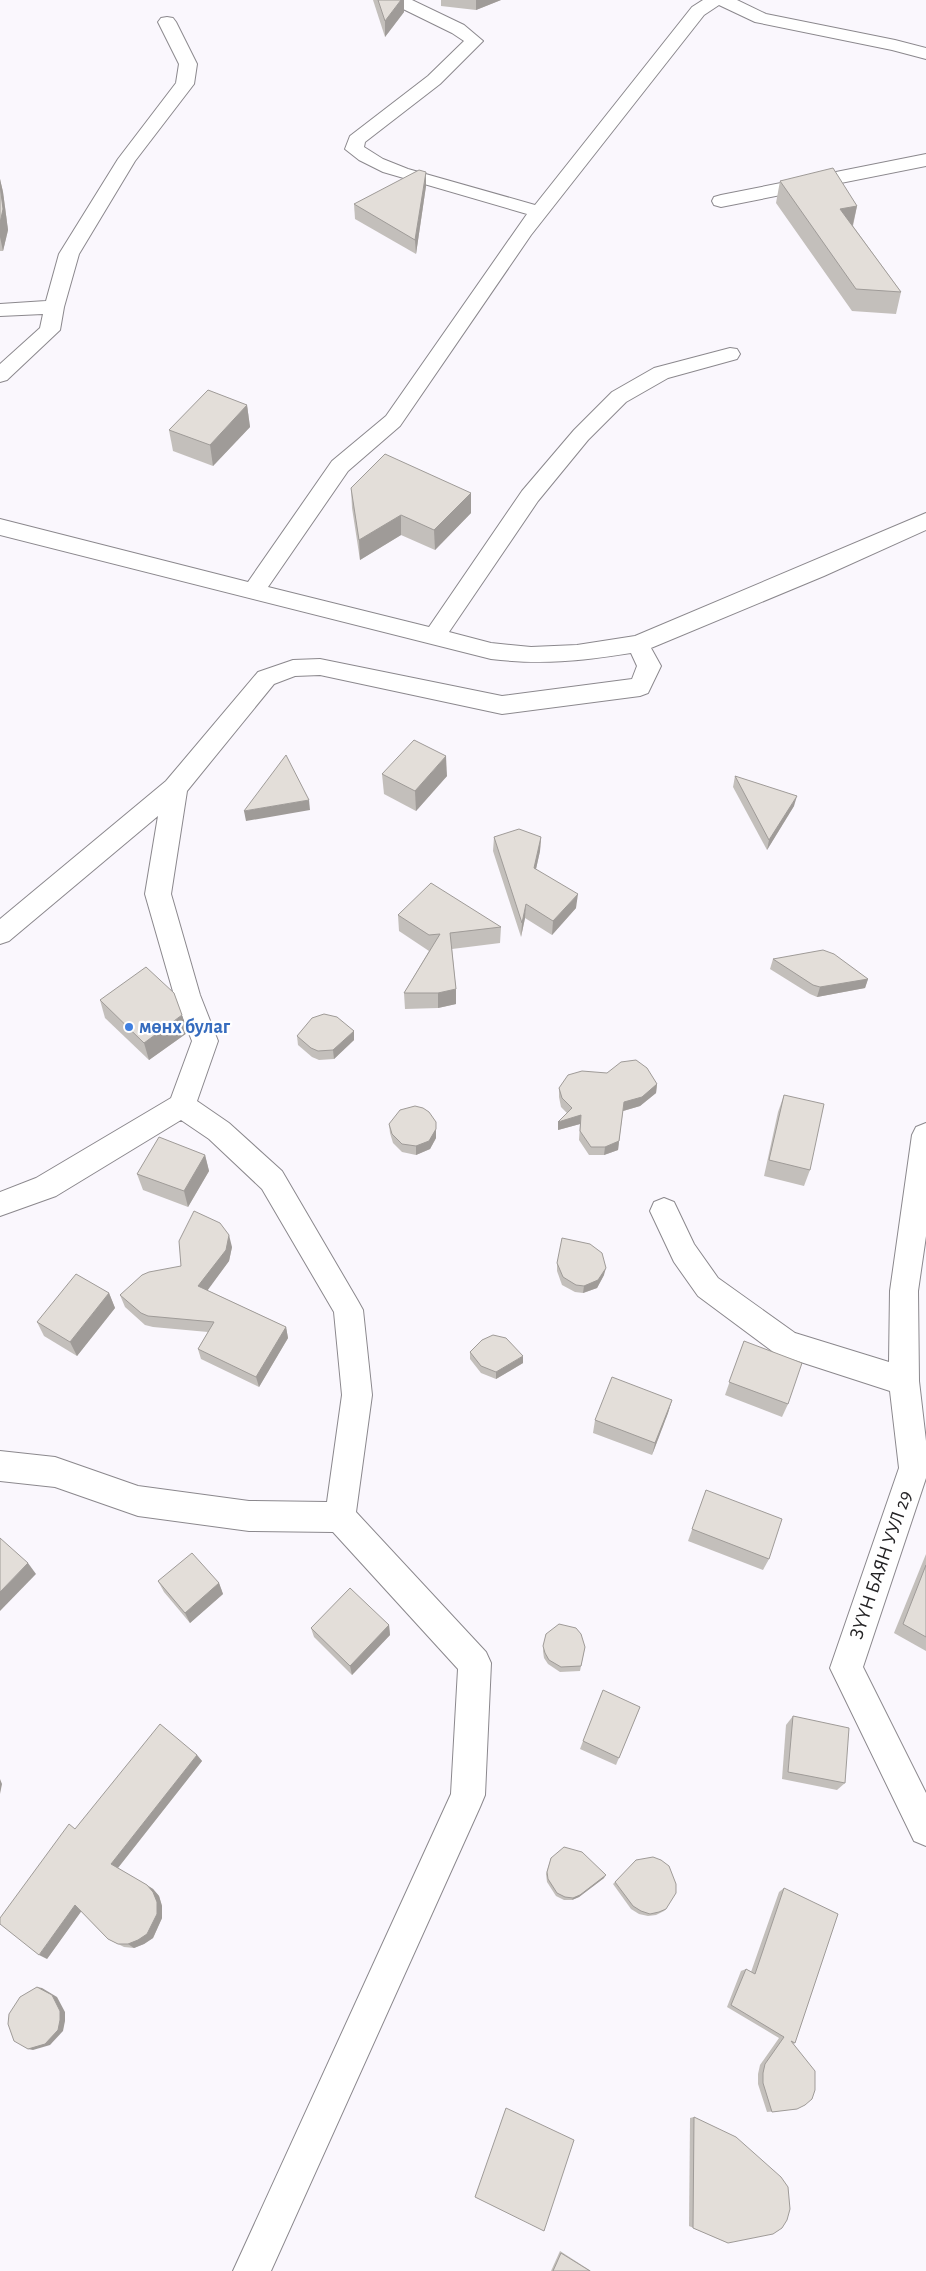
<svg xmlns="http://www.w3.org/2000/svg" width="926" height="2271" font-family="'Alegreya Sans',sans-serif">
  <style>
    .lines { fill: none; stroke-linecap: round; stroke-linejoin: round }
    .minor-casing { stroke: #8b888d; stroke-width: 2 }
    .minor { fill: #fff; fill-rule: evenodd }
    .wall { fill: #c3bfbb }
    .shaded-wall { fill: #9f9b98 }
    .building { fill: #e3ded9; stroke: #9f9b98 }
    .shop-dot { fill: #3f7fe0; stroke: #fff; stroke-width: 2 }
    .labels { text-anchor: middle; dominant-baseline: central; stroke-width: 4.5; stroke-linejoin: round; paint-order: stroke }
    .shop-label { font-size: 20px; font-weight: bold; fill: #366cbe; stroke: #fff; text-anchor: start }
    .street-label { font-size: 20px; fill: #252426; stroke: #fff }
  </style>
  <rect width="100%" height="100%" fill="#faf7fd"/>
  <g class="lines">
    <defs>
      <g id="minor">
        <path d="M396,0H412L464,25L483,41L440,84L365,142L364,147L383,159L408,169L535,205L692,7L703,0H737L766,14L895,40L926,48V59L892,50L755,22L719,5L704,15L531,235L400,426L348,471L268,587L429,627L522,491L574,430L612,392L654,368L730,348L737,349L740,354L737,359L668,378L626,402L588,440L538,501L449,632L491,643L531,647L577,645L635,636L926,513V530L824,576L651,648L661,666L648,693L640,696L502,714L320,675L295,676L274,684L187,791L171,894L200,995L218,1041L197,1101L229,1123L282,1171L358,1301L363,1310L372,1395L356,1512L486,1652L491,1663L485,1795L480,1807L271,2271H233L451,1794L458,1669L333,1532L249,1531L138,1516L55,1487L0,1481V1451L55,1457L138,1486L249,1501L327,1502L342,1395L334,1312L262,1189L209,1139L181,1120L56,1196L0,1216V1192L36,1178L171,1098L192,1041L174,995L145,894L158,816L9,941L0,944V919L166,781L258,672L293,660L320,659L502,696L632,679L637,666L631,653C580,661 543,665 491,659L0,535V519L248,582L332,461L386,416L527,214L383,172L359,160L345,149L350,136L428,76L464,41L452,33L397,6L394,2Z"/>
        <polygon points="167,17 173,18 176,22 197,64 194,84 135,161 79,254 64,307 60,330 7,380 0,382 0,364 40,328 43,314 0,316 0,304 46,301 59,254 118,159 176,83 179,64 158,22 161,18"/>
        <polygon points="926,154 926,166 721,207 714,205 712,201 714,197 721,195"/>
        <polygon points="926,1123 926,1236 918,1291 919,1381 926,1441 926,1478 863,1667 926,1793 926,1846 914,1841 830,1668 899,1468 890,1391 776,1354 698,1296 674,1262 650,1211 654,1202 664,1198 674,1202 694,1244 718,1278 795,1333 889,1362 890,1291 912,1135 916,1127"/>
      </g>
    </defs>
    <use href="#minor" class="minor-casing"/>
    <use href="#minor" class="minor"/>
  </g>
  <g class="wall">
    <polygon points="373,0 404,0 404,12 385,37"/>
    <polygon points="441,0 501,0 476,10 441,6"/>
    <polygon points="426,172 426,186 416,254 355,219 354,204"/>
    <polygon points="0,179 3,192 8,230 3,251 0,251"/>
    <polygon points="780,181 857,206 853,226 901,292 896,314 852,311 776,203"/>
    <polygon points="247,405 250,427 213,466 173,451 169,430"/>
    <polygon points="351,488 471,513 435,550 401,535 360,560 352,508"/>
    <polygon points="382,774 447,776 416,811 384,794"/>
    <polygon points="735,776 794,806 767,850 733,787"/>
    <polygon points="494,837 541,837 540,851 536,869 576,908 552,935 525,918 521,937 493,851"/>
    <polygon points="398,915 501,927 500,943 452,949 456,989 456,1004 438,1008 405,1009 404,993 429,951 399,931"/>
    <polygon points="773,959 868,979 865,988 817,997 810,994 770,969"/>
    <polygon points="100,1000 187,1033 149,1060 105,1018"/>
    <polygon points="354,1031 354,1040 334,1059 319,1060 312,1057 298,1045 297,1036"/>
    <polygon points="657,1084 656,1093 640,1106 623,1111 618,1150 604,1155 589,1155 579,1140 580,1124 558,1130 567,1113 561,1107 559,1097 559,1088"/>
    <polygon points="784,1095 810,1170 804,1186 764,1176 778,1112"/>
    <polygon points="389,1124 436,1138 430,1149 416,1155 402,1152 393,1143 390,1133"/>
    <polygon points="205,1155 209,1171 188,1207 143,1190 137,1174"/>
    <polygon points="232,1247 229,1261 207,1290 286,1327 288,1338 259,1387 201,1359 198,1349 208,1332 153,1327 145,1325 125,1307 120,1295 181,1266"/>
    <polygon points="557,1263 604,1275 597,1288 583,1293 575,1292 562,1285 557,1271"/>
    <polygon points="109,1293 115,1308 77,1356 44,1336 37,1322"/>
    <polygon points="744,1341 788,1404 782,1417 725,1395"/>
    <polygon points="470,1352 523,1363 496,1379 481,1373 470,1359"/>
    <polygon points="672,1400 668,1413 652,1455 593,1433 595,1420"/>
    <polygon points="706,1490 769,1559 763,1570 688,1541"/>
    <polygon points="926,1554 926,1651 894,1633"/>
    <polygon points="158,1581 219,1583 223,1594 190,1623 164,1592"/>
    <polygon points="389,1625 390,1635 352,1675 314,1637 311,1628"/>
    <polygon points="546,1634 585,1647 580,1671 560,1672 548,1664 544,1658 543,1651"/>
    <polygon points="640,1707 616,1765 580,1749 583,1741"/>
    <polygon points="793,1716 845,1783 837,1790 782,1779 786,1725"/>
    <polygon points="197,1755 202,1761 118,1868 153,1889 159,1896 162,1906 162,1918 153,1938 144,1944 134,1948 124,1947 108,1939 81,1911 47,1959 75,1829"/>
    <polygon points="551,1858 604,1878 579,1897 572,1900 564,1900 556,1896 547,1882 546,1874"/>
    <polygon points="615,1882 666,1909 664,1911 656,1915 648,1916 639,1914 631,1909 613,1884"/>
    <polygon points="784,1888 795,2043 793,2044 797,2109 767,2112 758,2084 758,2074 760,2065 779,2038 727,2007 741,1971 746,1969 751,1972 779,1892"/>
    <polygon points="694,2117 728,2243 689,2226 690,2118"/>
    <polygon points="560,2251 591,2271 551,2271"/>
  </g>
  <g class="shaded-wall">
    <polygon points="401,0 404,0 404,12 385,37 385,21"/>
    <polygon points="476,0 501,0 476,10"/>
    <polygon points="426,172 426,186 416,254 415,240"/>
    <polygon points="0,179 3,192 8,230 3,251 0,237"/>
    <polygon points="857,206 852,228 840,209"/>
    <polygon points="247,405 250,427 213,466 210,445"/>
    <polygon points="471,493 471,513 435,550 434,530"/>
    <polygon points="401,515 401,535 360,560 359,540"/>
    <polygon points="446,756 447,776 416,811 415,791"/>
    <polygon points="797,796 794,806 767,850 769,840"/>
    <polygon points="309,800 310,810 246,821 244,811"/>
    <polygon points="541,837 540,851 533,882 534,868"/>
    <polygon points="578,894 576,908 552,935 553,921"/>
    <polygon points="526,904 525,918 521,937 522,923"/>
    <polygon points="868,979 865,988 817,997 820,987"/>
    <polygon points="456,989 456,1004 438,1008 438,993"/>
    <polygon points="182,1015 187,1033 149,1060 144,1043"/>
    <polygon points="354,1031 354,1040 334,1059 333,1050"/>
    <polygon points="657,1084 656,1093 640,1106 623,1111 624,1102"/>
    <polygon points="581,1115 580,1124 558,1130 558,1122"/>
    <polygon points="436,1129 436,1138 430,1149 416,1155 416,1146"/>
    <polygon points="619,1141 618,1150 604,1155 605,1147"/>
    <polygon points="205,1155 209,1171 188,1207 184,1191"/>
    <polygon points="229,1235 232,1247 229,1261 202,1298 198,1286"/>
    <polygon points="606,1268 604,1275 597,1288 583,1293 584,1286"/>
    <polygon points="109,1293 115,1308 77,1356 70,1342"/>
    <polygon points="286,1327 288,1338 259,1387 256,1377"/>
    <polygon points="523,1356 523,1363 496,1379 496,1372"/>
    <polygon points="672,1400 668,1413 652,1455 655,1443"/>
    <polygon points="28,1563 36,1574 0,1611 0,1592"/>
    <polygon points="219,1583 223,1594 190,1623 185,1613"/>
    <polygon points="389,1625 390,1635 352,1675 350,1666"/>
    <polygon points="197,1755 202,1761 117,1869 111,1864"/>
    <polygon points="0,1779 2,1784 0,1794"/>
    <polygon points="606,1875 604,1878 579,1897 572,1900 573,1898"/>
    <polygon points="147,1885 153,1889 159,1896 162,1906 162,1918 153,1938 144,1944 134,1948 128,1944"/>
    <polygon points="75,1905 83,1909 47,1959 39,1955"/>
    <polygon points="37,1987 42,1988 57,1997 65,2012 65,2021 63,2031 50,2045 33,2050 28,2049"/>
  </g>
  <g class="building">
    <polygon points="378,0 401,0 385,21"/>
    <polygon points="833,168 857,206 840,209 901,292 856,289 780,181"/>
    <polygon points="419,170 426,172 415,240 354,204"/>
    <polygon points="0,185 3,209 0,223"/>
    <polygon points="208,390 247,405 210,445 169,430"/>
    <polygon points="385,454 471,493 434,530 401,515 359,540 351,488"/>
    <polygon points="414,740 446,756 415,791 382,774"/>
    <polygon points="286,755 309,800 244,811"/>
    <polygon points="735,776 797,796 769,840"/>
    <polygon points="519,829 541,837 534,868 578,894 553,921 526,904 522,923 494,837"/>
    <polygon points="431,883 501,927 450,933 456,989 438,993 404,993 440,934 429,935 398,915"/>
    <polygon points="823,950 834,954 868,979 820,987 813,985 773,959"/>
    <polygon points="146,967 174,993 182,1015 144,1043 100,1000"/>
    <polygon points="324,1014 337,1017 354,1031 333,1050 318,1051 311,1048 297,1036 312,1018"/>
    <polygon points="636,1060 647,1068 657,1084 642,1097 624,1102 619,1141 605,1147 591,1147 580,1131 581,1115 558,1122 572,1108 562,1098 559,1088 568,1075 582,1071 607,1073 621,1062"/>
    <polygon points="784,1095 824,1104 810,1170 769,1160"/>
    <polygon points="415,1106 423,1108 429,1112 436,1122 436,1129 429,1141 416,1146 402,1144 392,1134 389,1124 400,1110"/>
    <polygon points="159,1137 205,1155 184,1191 137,1174"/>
    <polygon points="194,1211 220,1223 229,1235 226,1250 198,1286 286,1327 256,1377 198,1349 214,1322 148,1316 141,1313 120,1295 142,1275 149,1272 181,1266 179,1241"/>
    <polygon points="562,1238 590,1244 602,1253 606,1268 598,1280 584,1286 576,1285 563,1277 557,1263"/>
    <polygon points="76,1274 109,1293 70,1342 37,1322"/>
    <polygon points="493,1335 506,1338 523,1356 496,1372 481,1366 470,1352 482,1340"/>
    <polygon points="744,1341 802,1363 788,1404 729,1382"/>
    <polygon points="612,1377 672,1400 655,1443 595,1420"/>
    <polygon points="706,1490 782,1519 769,1559 692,1529"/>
    <polygon points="0,1538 28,1563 0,1592"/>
    <polygon points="192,1553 219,1583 185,1613 158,1581"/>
    <polygon points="926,1565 926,1637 903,1624"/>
    <polygon points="350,1588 389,1625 350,1666 311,1628"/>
    <polygon points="559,1624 576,1628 581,1634 585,1647 581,1666 561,1667 549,1660 545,1653 543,1646 546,1634"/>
    <polygon points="603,1690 640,1707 619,1758 583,1741"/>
    <polygon points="793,1716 849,1728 845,1783 788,1772"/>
    <polygon points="160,1724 197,1755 111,1864 147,1885 153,1892 157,1902 157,1914 147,1934 138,1940 128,1944 118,1944 108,1939 75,1905 39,1955 0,1924 0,1918 69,1824 75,1829"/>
    <polygon points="564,1847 582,1852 606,1875 580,1895 573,1898 565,1897 557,1893 548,1879 547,1872 551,1858"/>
    <polygon points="653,1857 661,1860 669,1866 676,1884 676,1893 666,1909 659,1912 650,1914 641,1911 633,1906 615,1882 636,1860"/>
    <polygon points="784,1888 838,1914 795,2043 791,2041 815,2071 815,2090 812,2099 805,2105 797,2109 772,2112 763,2083 763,2073 765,2064 784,2037 731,2005 746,1969 755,1974"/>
    <polygon points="37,1987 52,1995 60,2011 60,2020 58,2030 45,2044 28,2049 14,2041 8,2024 9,2014 20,1997"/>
    <polygon points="506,2108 574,2140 544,2231 475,2197"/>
    <polygon points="694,2117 736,2137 781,2177 788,2187 790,2209 787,2220 782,2228 773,2234 728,2243 693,2228"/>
    <polygon points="561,2253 590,2271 553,2271"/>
  </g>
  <circle class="shop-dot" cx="129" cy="1027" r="5"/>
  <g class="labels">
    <g class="shop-label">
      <text x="139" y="1027">мөнх булаг</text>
    </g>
    <g class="street-label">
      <text transform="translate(881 1565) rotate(-71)">ЗҮҮН БАЯН УУЛ 29</text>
    </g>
  </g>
</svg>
